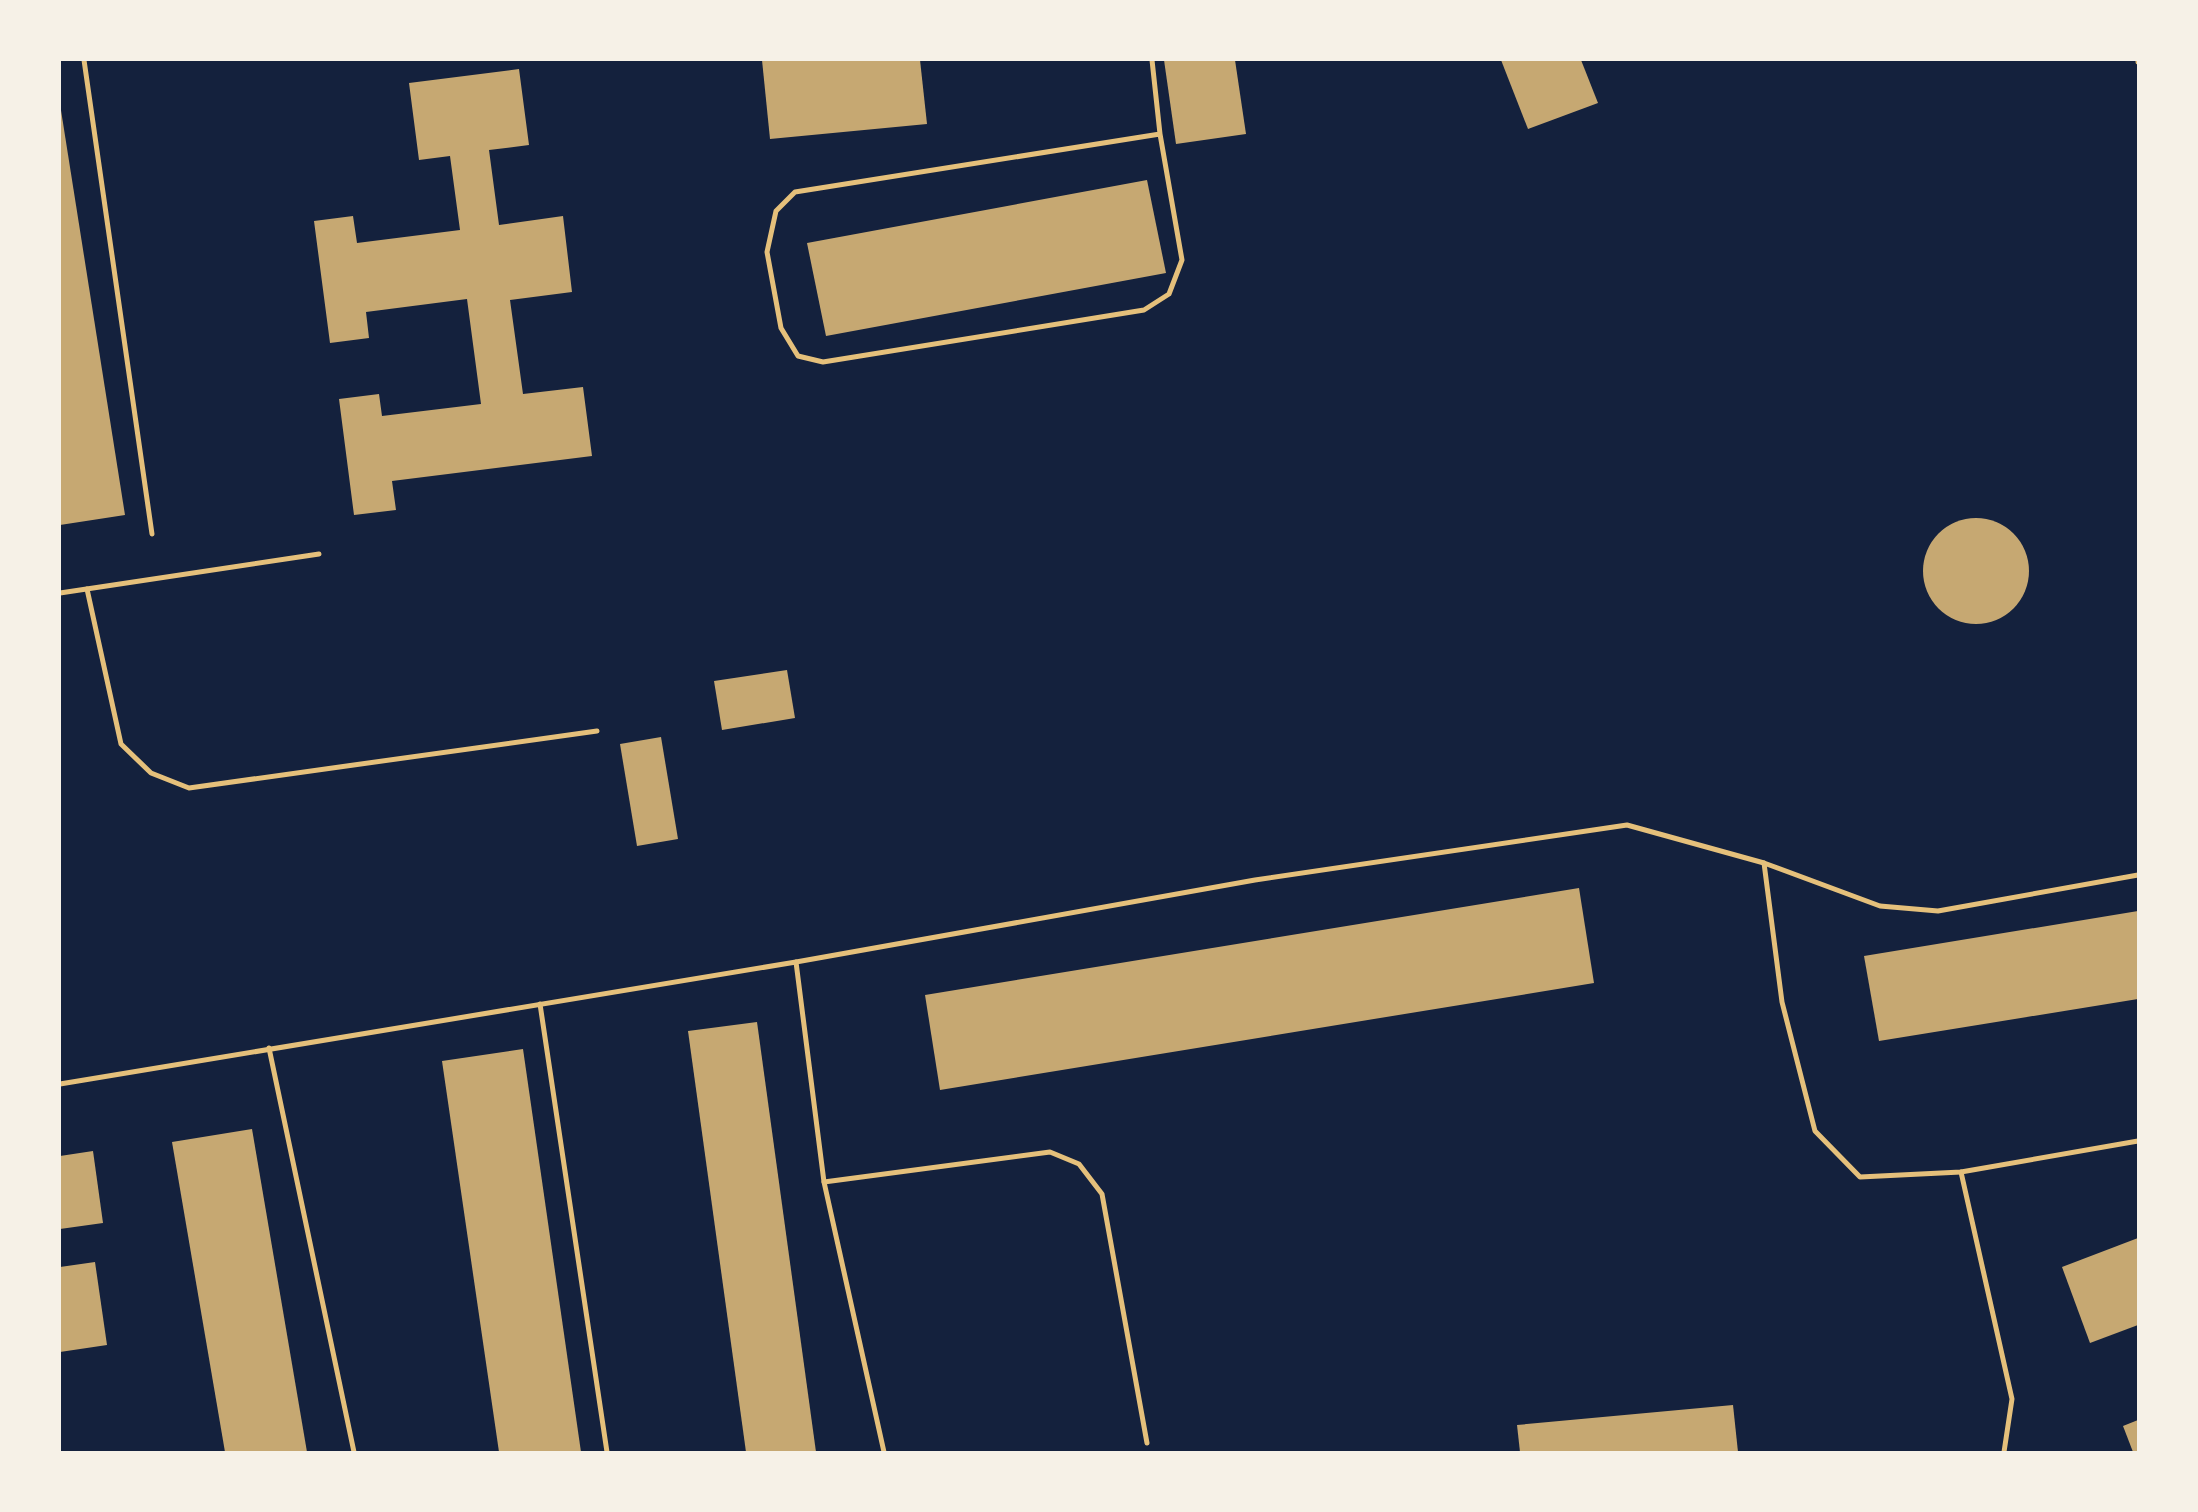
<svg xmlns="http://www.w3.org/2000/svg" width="2198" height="1512" font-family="'Work Sans',sans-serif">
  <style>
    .building { fill: #c6a872 }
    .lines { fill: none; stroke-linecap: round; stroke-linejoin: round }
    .service { stroke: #e5c07b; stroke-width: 5 }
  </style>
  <rect width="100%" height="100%" fill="#14213d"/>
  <g class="building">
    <polygon points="762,60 920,60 927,124 770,139"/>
    <polygon points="1164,60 1235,60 1246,134 1176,144"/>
    <polygon points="1501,60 1581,60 1598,103 1528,129"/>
    <polygon points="519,69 529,145 489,150 499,225 563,216 572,292 510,300 523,394 583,387 592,456 392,481 396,510 354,515 339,399 379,394 382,416 481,404 467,299 366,312 369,338 330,343 314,221 353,216 357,243 460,230 450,156 419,160 409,83"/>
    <polygon points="60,104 125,515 60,525"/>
    <polygon points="1147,180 1166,273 826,336 807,243"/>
    <circle cx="1976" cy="571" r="53"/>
    <polygon points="787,670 795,718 722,730 714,681"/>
    <polygon points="661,737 678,839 637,846 620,744"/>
    <polygon points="1579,888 1594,983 940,1090 925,995"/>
    <polygon points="2138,911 2138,999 1879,1041 1864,956"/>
    <polygon points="757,1022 816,1452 746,1452 688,1031"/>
    <polygon points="523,1049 581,1452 499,1452 442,1061"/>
    <polygon points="252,1129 307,1452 225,1452 172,1142"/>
    <polygon points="93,1151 103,1223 60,1229 60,1156"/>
    <polygon points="2138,1238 2138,1325 2090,1343 2062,1267"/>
    <polygon points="95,1262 107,1345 60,1352 60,1267"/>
    <polygon points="1733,1405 1738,1452 1520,1452 1517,1425"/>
    <polygon points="2138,1420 2138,1452 2133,1452 2123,1426"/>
  </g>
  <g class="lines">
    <g class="service">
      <polyline points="84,60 152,534"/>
      <polyline points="1152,60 1160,134 1182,260 1169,294 1144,310 823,362 798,356 781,328 767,252 776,211 795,192 1160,134"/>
      <polyline points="2138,60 2138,62"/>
      <polyline points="87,589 121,744 151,773 189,788 597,731"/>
      <polyline points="60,593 319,554"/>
      <polyline points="1764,863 1782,1002 1815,1131 1860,1177 1961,1172 2138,1141"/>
      <polyline points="796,962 824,1182 884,1452"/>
      <polyline points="540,1004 607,1452"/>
      <polyline points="269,1048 354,1452"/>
      <polyline points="60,1084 796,962 1255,880 1627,825 1764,863 1880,906 1938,911 2138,875"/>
      <polyline points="1961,1172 2012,1399 2004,1452"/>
      <polyline points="824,1182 1050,1152 1079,1164 1102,1194 1147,1443"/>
    </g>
  </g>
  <rect width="2198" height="1512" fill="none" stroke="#f6f1e7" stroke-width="122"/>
</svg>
